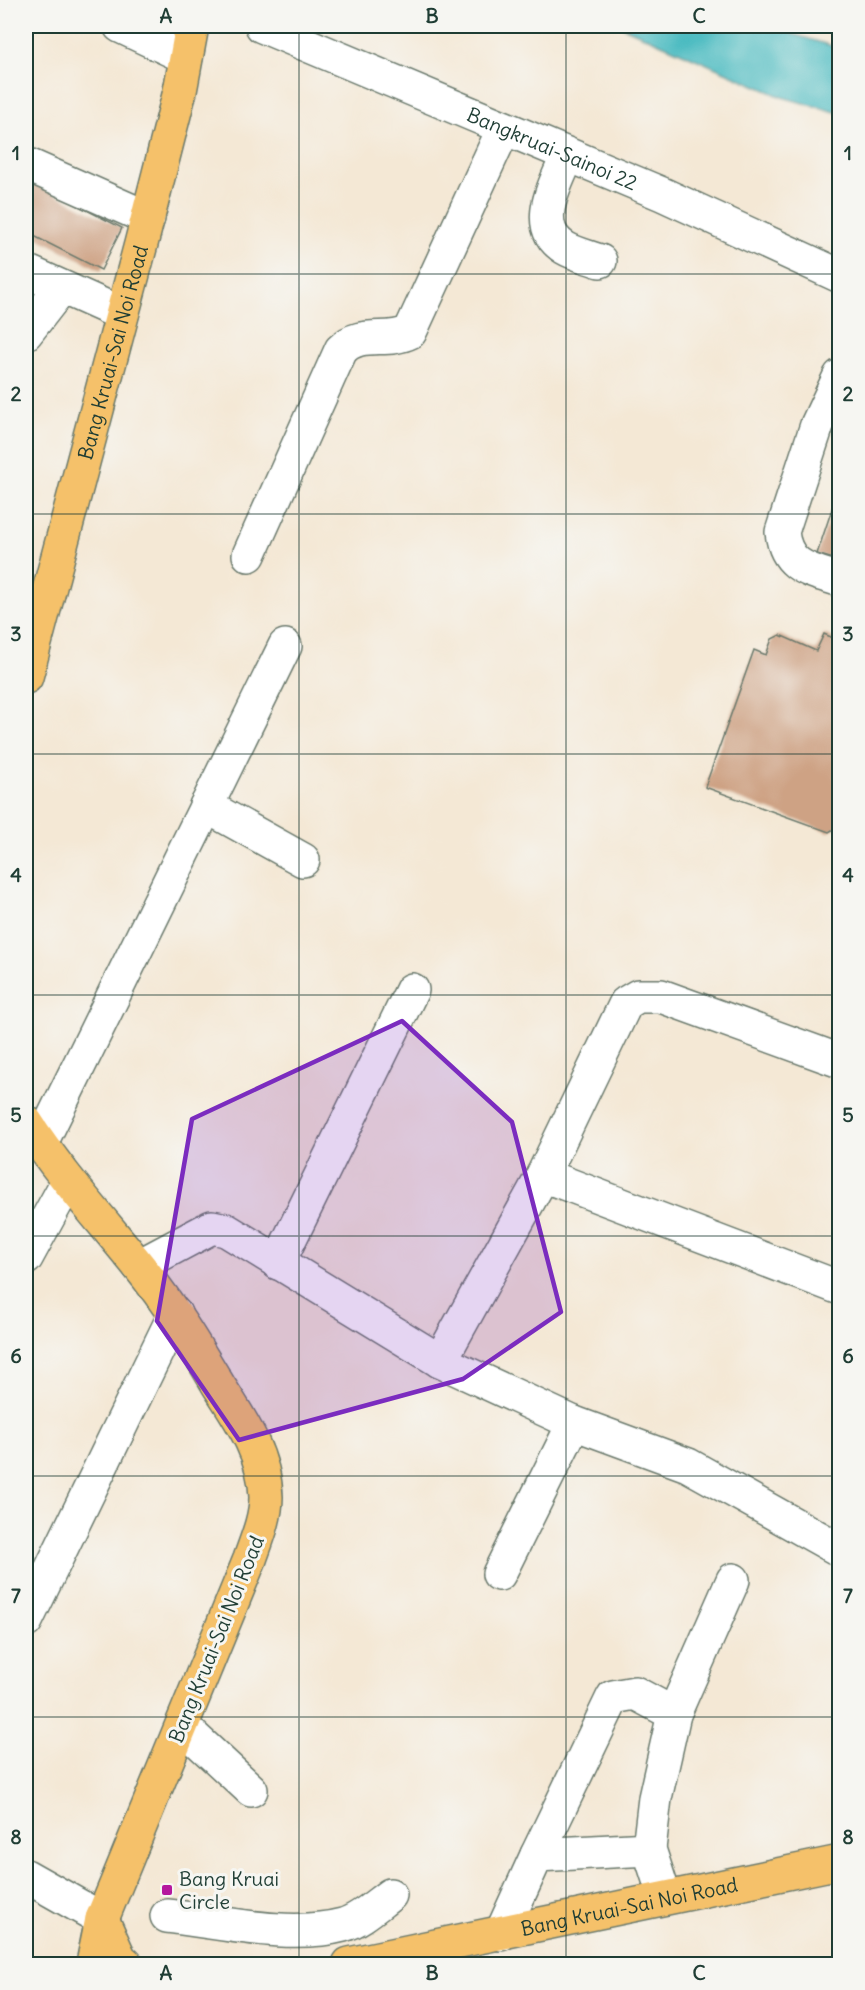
<svg xmlns="http://www.w3.org/2000/svg" width="865" height="1990" font-family="Delius,sans-serif">
  <style>
    .water { fill: #4cbbc1; stroke: #367c7a; stroke-width: 1.5 }
    .building { fill: #cea284 }
    .lines { fill: none; stroke-linecap: round; stroke-linejoin: round }
    .minor-casing { stroke: #6a796c; stroke-width: 36 }
    .major-casing { stroke: #6a796c; stroke-width: 36 }
    .minor { stroke: #fff; stroke-width: 33 }
    .major { stroke: #f5c16b; stroke-width: 33 }
    .marked { fill: #7b2cbf; fill-opacity: 0.2; stroke: #7b2cbf; stroke-width: 4.5; stroke-linejoin: round }
    .grid { fill: none; stroke: #1f3d34; stroke-width: 1.5; stroke-opacity: 0.55 }
    .poi-dot { fill: #b5179e; stroke: #f6f6f2; stroke-width: 2 }
    .labels { text-anchor: middle; dominant-baseline: central; stroke-width: 6; stroke-linejoin: round; paint-order: stroke }
    .street-label { font-size: 20px; fill: #1f3d34; stroke: #f6f6f2 }
    .poi-label { font-size: 20px; fill: #1f3d34; stroke: #f6f6f2; text-anchor: start }
    .neatline { fill: none; stroke: #1f3d34; stroke-width: 2 }
    .grid-label { font-size: 20px; text-anchor: middle; font-weight: bold; fill: #1f3d34 }
  </style>
  <rect width="100%" height="100%" fill="#f6f6f2"/>
  <filter id="ink" filterUnits="userSpaceOnUse"><feTurbulence type="fractalNoise" baseFrequency=".0167" numOctaves="2"/><feDisplacementMap in="SourceGraphic" scale="12" xChannelSelector="R" yChannelSelector="G"/><feConvolveMatrix kernelMatrix="1 2 1 2 8 2 1 2 1" color-interpolation-filters="sRGB"/></filter>
  <filter id="wash" filterUnits="userSpaceOnUse"><feTurbulence type="fractalNoise" baseFrequency=".008" numOctaves="4" result="noise"/><feDisplacementMap in="SourceGraphic" scale="24" xChannelSelector="R" yChannelSelector="G"/><feGaussianBlur stdDeviation="1.35" result="paint"/><feColorMatrix in="noise" values="0 0 0 0 0 0 0 0 0 0 0 0 0 0 0 0 0 1.4 0 .05"/><feComposite in="paint" operator="in"/></filter>
  <g filter="url(#wash)">
    <rect width="100%" height="100%" fill="#f4e8d5"/>
    <polygon class="water" points="621,26 766,26 839,48 839,113 782,97"/>
    <g id="blocks">
      <g class="building">
        <polygon points="26,179 122,228 101,270 26,232"/>
        <polygon points="833,506 840,508 840,561 817,554"/>
        <polygon points="824,634 840,641 840,825 829,832 705,787 754,650 766,655 772,639 780,635 816,651"/>
      </g>
    </g>
  </g>
  <g filter="url(#ink)">
    <use href="#blocks" fill-opacity="0" stroke="#6a796c" stroke-width="1.5"/>
    <g class="lines">
      <defs>
        <g id="minor">
          <polyline points="120,26 186,57"/>
          <path id="s1" d="M262,26L662,194L840,276"/>
          <path d="M568,155C556,184 530,226 565,248C575,254 589,257 600,261"/>
          <polyline points="26,164 148,218"/>
          <polyline points="26,271 122,314"/>
          <polyline points="26,333 61,288"/>
          <path d="M840,376L817,425L782,532C786,568 810,570 840,580"/>
          <path d="M249,555L341,350C361,329 386,344 410,332L504,128"/>
          <polyline points="206,806 303,860"/>
          <polyline points="40,1145 285,646"/>
          <polyline points="543,1175 840,1288"/>
          <polyline points="26,1258 68,1181"/>
          <polyline points="278,1263 412,990"/>
          <polyline points="139,1266 212,1227 226,1230 440,1361 574,1423 688,1465 840,1550"/>
          <polyline points="440,1361 543,1175 626,1003 638,996 661,996 840,1061"/>
          <polyline points="499,1574 574,1423"/>
          <polyline points="26,1621 175,1314"/>
          <polyline points="182,1726 251,1790"/>
          <polyline points="649,1849 537,1855 613,1697 635,1693 674,1714"/>
          <polyline points="26,1876 102,1919"/>
          <polyline points="665,1898 649,1849 655,1798 674,1714 733,1580"/>
          <path d="M167,1916C220,1922 290,1939 343,1925C360,1920 375,1906 390,1895"/>
          <polyline points="501,1934 537,1855"/>
        </g>
        <g id="major">
          <path id="s2" d="M26,677L141,244L180,91L192,26"/>
          <path d="M26,1122C59,1173 100,1218 138,1265C169,1303 194,1344 219,1386C241,1420 265,1455 266,1497C266,1518 257,1539 250,1559L102,1919L93,1963"/>
          <polyline points="102,1919 120,1959 126,1964"/>
          <path id="s3" d="M349,1964L840,1862"/>
        </g>
      </defs>
      <use href="#minor" class="minor-casing"/>
      <use href="#major" class="major-casing"/>
      <use href="#minor" class="minor"/>
      <use href="#major" class="major"/>
    </g>
  </g>
  <path class="marked" d="M402,1021L512,1122L561,1312L463,1379L239,1440L157,1321L192,1119Z"/>
  <path class="grid" d="M299,26V1964M566,26V1964M26,274H840M26,514H840M26,754H840M26,995H840M26,1236H840M26,1476H840M26,1717H840"/>
  <rect class="poi-dot" x="161" y="1884" width="12" height="12" rx="3"/>
  <g class="labels">
    <g class="street-label">
      <text stroke="none"><textPath href="#s1" startOffset="315">Bangkruai-Sainoi 22</textPath></text>
      <text stroke="none"><textPath href="#s2" startOffset="336">Bang Kruai-Sai Noi Road</textPath></text>
      <text transform="translate(216 1639) rotate(-68)">Bang Kruai-Sai Noi Road</text>
      <text stroke="none"><textPath href="#s3" startOffset="286">Bang Kruai-Sai Noi Road</textPath></text>
    </g>
    <g class="poi-label">
      <text x="179" y="1878">Bang Kruai<tspan x="179" dy="23">Circle</tspan></text>
    </g>
  </g>
  <rect width="865" height="1990" fill="none" stroke="#f6f6f2" stroke-width="66"/>
  <rect x="33" y="33" width="799" height="1924" class="neatline"/>
  <g class="grid-label">
    <text x="166" y="23">A</text>
    <text x="432" y="23">B</text>
    <text x="699" y="23">C</text>
    <text x="16" y="160">1</text>
    <text x="848" y="160">1</text>
    <text x="16" y="401">2</text>
    <text x="848" y="401">2</text>
    <text x="16" y="641">3</text>
    <text x="848" y="641">3</text>
    <text x="16" y="882">4</text>
    <text x="848" y="882">4</text>
    <text x="16" y="1122">5</text>
    <text x="848" y="1122">5</text>
    <text x="16" y="1363">6</text>
    <text x="848" y="1363">6</text>
    <text x="16" y="1603">7</text>
    <text x="848" y="1603">7</text>
    <text x="16" y="1844">8</text>
    <text x="848" y="1844">8</text>
    <text x="166" y="1980">A</text>
    <text x="432" y="1980">B</text>
    <text x="699" y="1980">C</text>
  </g>
</svg>
